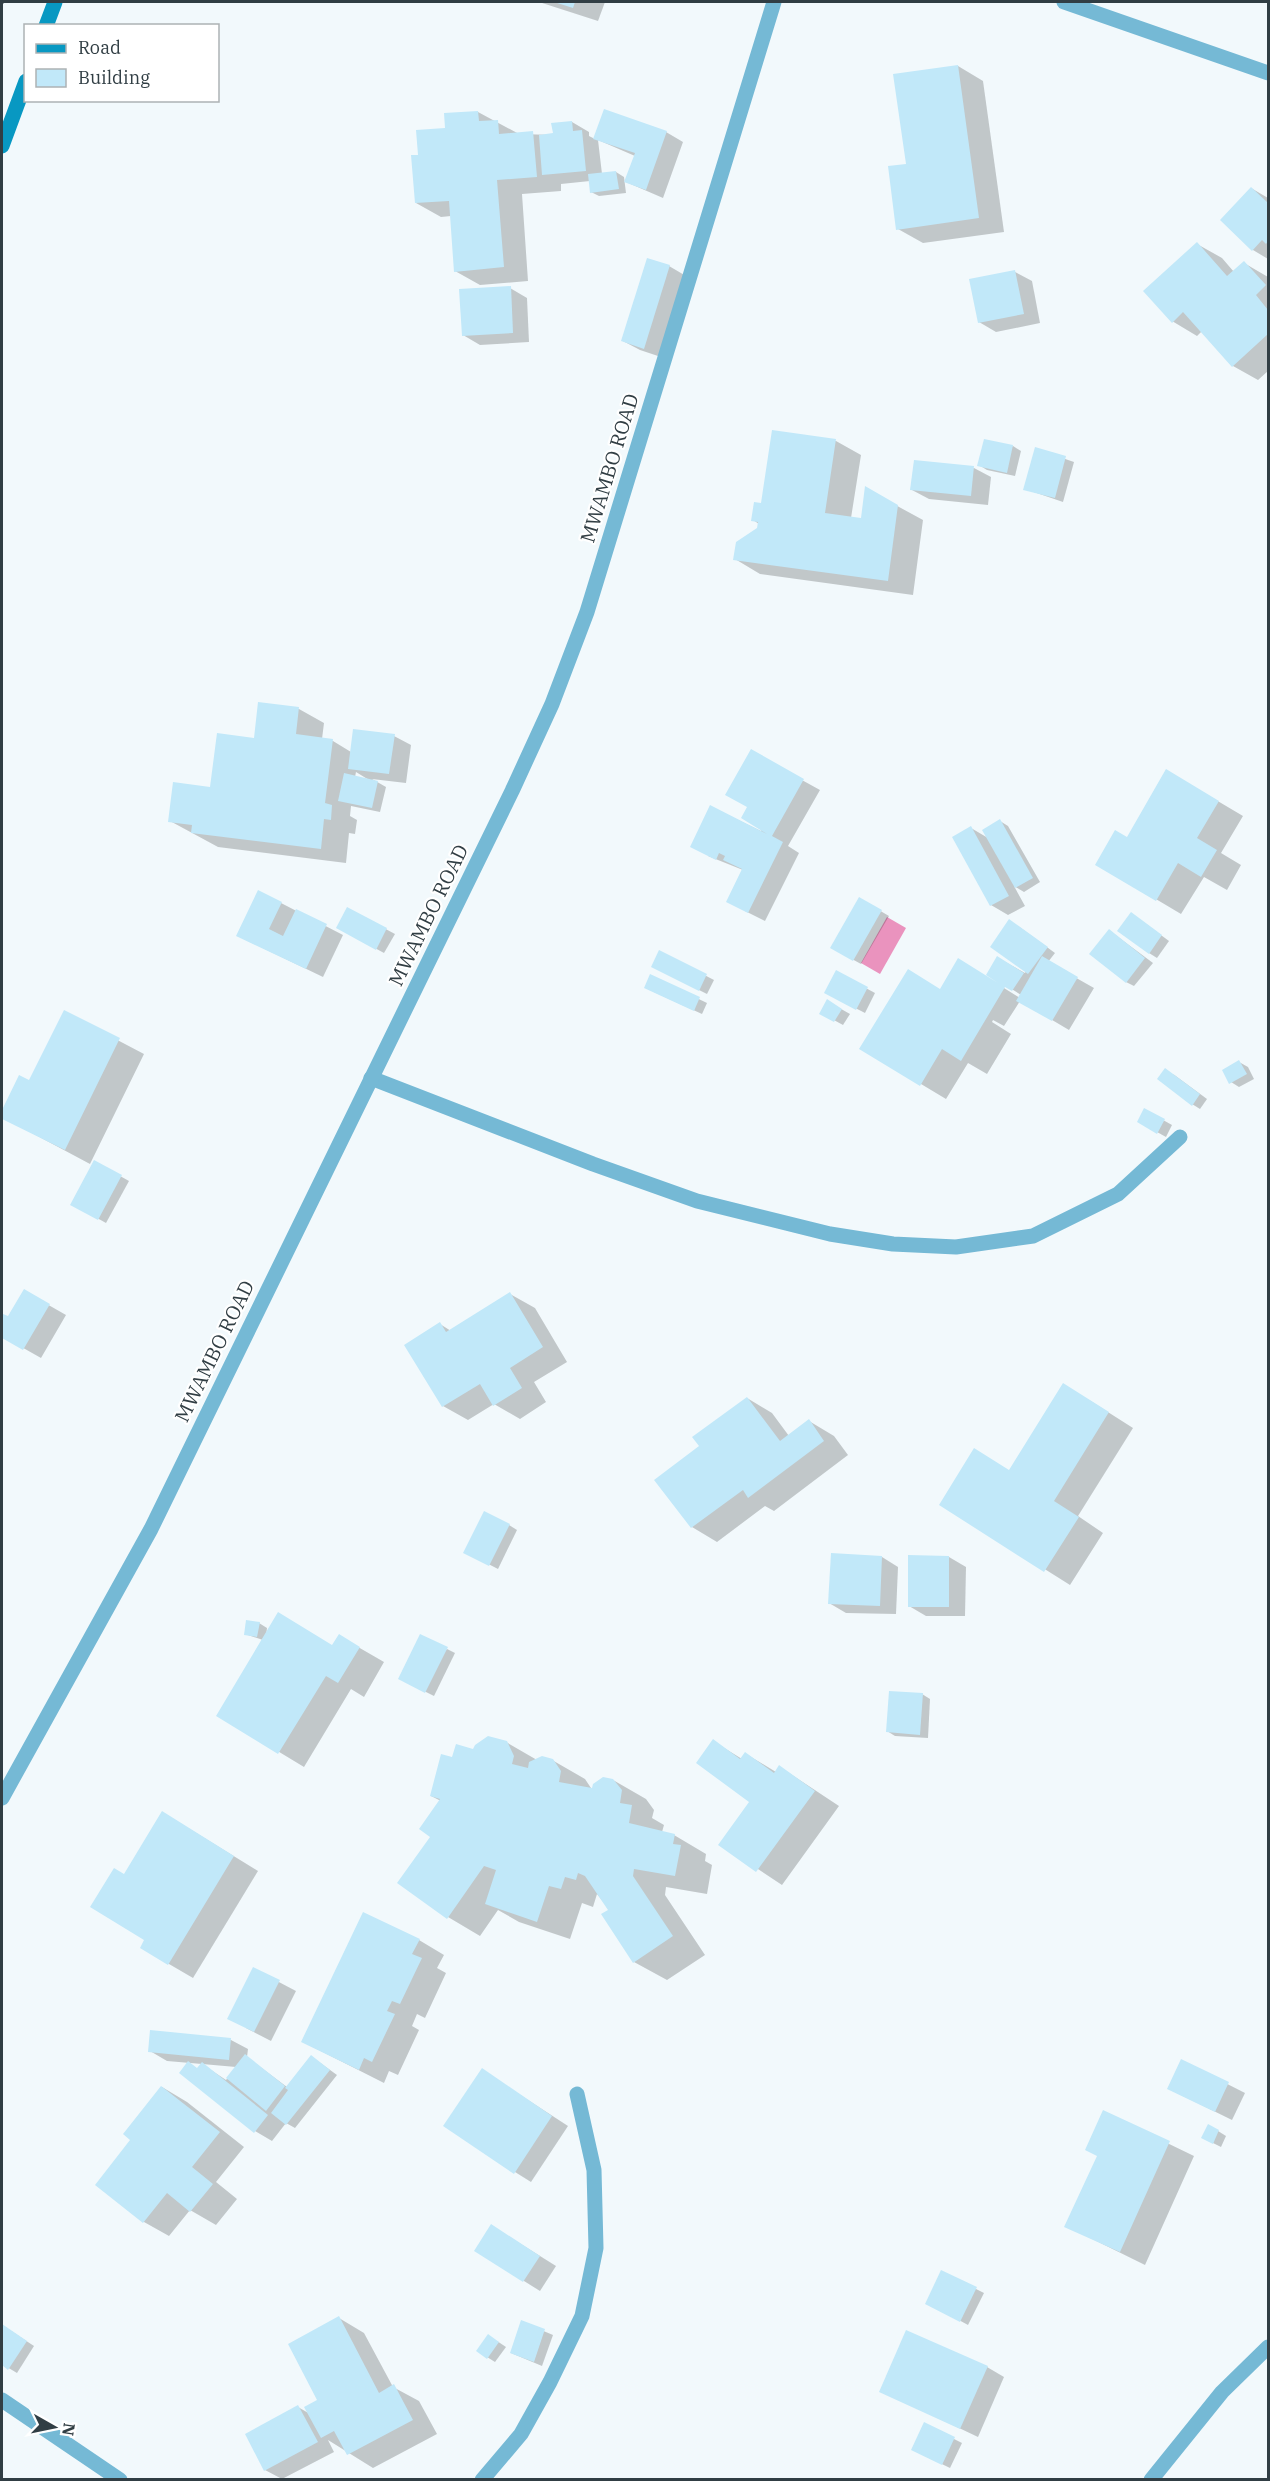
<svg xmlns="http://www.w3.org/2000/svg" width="1270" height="2481" font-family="'IBM Plex Serif',serif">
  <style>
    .water { fill: #ea93be }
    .shadow { fill: #0003; fill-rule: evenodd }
    .building { fill: #c1e8f9 }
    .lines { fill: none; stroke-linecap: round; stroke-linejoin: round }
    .path { stroke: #a7b0b4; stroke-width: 4; stroke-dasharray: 6 3; stroke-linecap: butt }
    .street { stroke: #75b9d5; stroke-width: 15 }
    .secondary { stroke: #0898c2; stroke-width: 15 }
    .labels { text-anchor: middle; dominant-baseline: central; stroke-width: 4.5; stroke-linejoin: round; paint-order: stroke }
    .street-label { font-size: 20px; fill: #313e44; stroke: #fff }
  </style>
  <rect width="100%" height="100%" fill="#f2f9fc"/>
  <polygon class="water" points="887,917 906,928 880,974 861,963"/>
  <g class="shadow">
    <polygon points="539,2 605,2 598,21"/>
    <polygon points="958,66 983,81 1004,232 923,243 898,229 907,165"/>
    <polygon points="478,112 519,134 555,135 572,122 589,132 589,136 595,139 666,132 683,142 663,198 626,182 635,156 598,140 602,174 616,172 624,177 626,193 599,196 591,192 590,181 561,184 561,191 522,194 528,281 480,285 455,271 451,216 441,217 416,203 419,156 447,129"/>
    <polygon points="1251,188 1268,198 1268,259 1253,250"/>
    <polygon points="1197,244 1222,258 1234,272 1244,263 1268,277 1268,371 1258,380 1233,366 1202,331 1197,336 1172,321"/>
    <polygon points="669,266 686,276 661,357 640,350 623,341"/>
    <polygon points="1015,272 1032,281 1040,323 996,332 979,322"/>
    <polygon points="510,288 527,298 529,342 480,345 463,335"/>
    <polygon points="773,432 836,441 861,455 851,518 862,520 866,489 923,520 913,595 760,574 735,559 758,529 759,524 753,520 763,505"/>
    <polygon points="1013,446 1021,451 1015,476 987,470 979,465"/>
    <polygon points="1036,449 1074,462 1063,502 1025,489"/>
    <polygon points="974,468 991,477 988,505 929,499 912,490"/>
    <path d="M260,704L299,709L324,723L322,739L333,741L351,752L394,736L411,745L406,783L372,779L386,787L380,812L351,806L350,816L357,820L355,834L349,833L346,863L218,847L170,821L211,789L255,740ZM356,772L369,780L355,777Z"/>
    <polygon points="751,752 820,790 788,846 799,853 765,921 745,911 743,870 708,856 711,807 761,831 762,829 749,807"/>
    <polygon points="1167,771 1243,816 1221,853 1241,865 1227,890 1204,877 1181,914 1097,864 1128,839"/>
    <polygon points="1000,821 1008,826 1040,882 1024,892 1014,886 1025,906 1008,915 991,905 971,828 988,838"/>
    <polygon points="860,899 889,916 861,964 832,948"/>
    <polygon points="281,903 343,935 323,977 238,936"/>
    <polygon points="348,909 395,934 384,953 338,928"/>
    <polygon points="1139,919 1169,941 1157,958 1149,953"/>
    <polygon points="1018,926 1055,953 1048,962 1094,988 1069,1030 1020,1001 1004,1026 993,1020 992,1022 1011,1034 987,1074 968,1063 946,1099 861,1048 941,990 975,970 1020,998 1021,995 988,974 998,958 1025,973 1026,971"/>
    <polygon points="1110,931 1153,963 1134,986 1126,982"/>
    <polygon points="660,952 714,980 707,994 661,971"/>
    <polygon points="836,972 875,993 865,1013 826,993"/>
    <polygon points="651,976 707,1003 702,1014 654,992"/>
    <polygon points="827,1001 850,1014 843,1025 821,1013"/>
    <polygon points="64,1012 144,1054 90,1164 2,1117 20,1077 30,1082"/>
    <polygon points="1239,1062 1248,1067 1254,1079 1239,1087 1231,1082"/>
    <polygon points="1173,1074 1207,1099 1200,1109 1192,1104"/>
    <polygon points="1145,1110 1172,1125 1166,1137 1139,1122"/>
    <polygon points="95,1162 129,1181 106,1223 72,1204"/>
    <polygon points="24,1291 66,1315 41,1358 2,1336 2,1319 3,1316 9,1318"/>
    <polygon points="510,1294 535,1308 567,1362 534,1382 546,1402 520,1419 494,1404 468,1420 443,1406 440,1324 451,1331"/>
    <polygon points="747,1398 772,1413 789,1436 809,1421 834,1436 848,1455 774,1511 765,1506 717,1542 692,1527"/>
    <polygon points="1089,1400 1133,1428 1078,1516 1103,1533 1070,1585 941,1504 1010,1471"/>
    <polygon points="509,1525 517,1530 498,1569 465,1552"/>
    <polygon points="882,1557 898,1567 896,1614 846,1613 829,1603"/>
    <polygon points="910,1557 949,1557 966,1567 965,1616 926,1616 909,1606"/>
    <polygon points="259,1623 267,1628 266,1636 333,1647 339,1636 384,1662 364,1697 351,1689 304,1767 218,1715 263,1640 245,1634"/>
    <polygon points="447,1649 455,1653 434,1696 408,1683"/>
    <polygon points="922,1694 930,1699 928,1738 895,1736 887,1731"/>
    <polygon points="713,1741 742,1759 746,1754 776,1772 780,1767 839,1806 782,1885 720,1844 751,1802"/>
    <polygon points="506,1742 537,1760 552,1760 585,1779 593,1791 613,1780 646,1799 654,1810 652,1818 664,1825 662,1832 674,1835 706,1854 705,1861 712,1865 707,1894 666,1887 665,1895 705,1955 667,1980 634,1962 610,1910 597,1894 593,1907 582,1903 570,1939 519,1922 498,1910 480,1936 448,1917 432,1837 441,1801 431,1796 454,1759"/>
    <polygon points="188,1828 258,1871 193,1978 169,1964 146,1940"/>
    <polygon points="419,1940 444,1955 437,1968 446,1973 425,2018 417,2014 412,2026 419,2030 398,2075 389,2071 384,2083 303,2042"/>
    <polygon points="254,1969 296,1991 271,2041 246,2028"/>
    <path d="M152,2032L231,2040L248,2049L247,2057L287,2087L319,2062L337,2075L295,2128L286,2123L272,2141L255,2131L198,2069L202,2064L167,2061L150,2051ZM202,2064L236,2067L226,2080Z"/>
    <polygon points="1182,2061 1245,2093 1232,2120 1169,2089"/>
    <polygon points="482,2070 568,2126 531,2182 515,2172"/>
    <polygon points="162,2087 187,2102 244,2147 216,2182 237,2199 216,2225 190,2210 169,2236 144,2222 98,2184 133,2140"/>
    <polygon points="1103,2112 1194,2156 1145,2265 1066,2226 1098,2156"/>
    <polygon points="1218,2131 1226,2136 1221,2147 1211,2142"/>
    <polygon points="508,2236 556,2266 540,2291 524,2281"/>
    <polygon points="942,2272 984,2293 968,2325 933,2306"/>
    <polygon points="339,2318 364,2333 393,2387 419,2401 437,2434 373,2468 328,2440 334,2452 282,2479 265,2470 298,2407 310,2414 319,2401"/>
    <polygon points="522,2322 553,2335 542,2366 511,2353"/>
    <polygon points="2,2325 34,2346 17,2373 2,2364"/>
    <polygon points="497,2341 506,2347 495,2362 487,2357"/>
    <polygon points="987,2367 1004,2377 978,2437 881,2391"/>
    <polygon points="924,2424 962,2443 950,2468 921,2454"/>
  </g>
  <g class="building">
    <polygon points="554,2 575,2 573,8"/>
    <polygon points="958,65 979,218 896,230 888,166 906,164 893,74"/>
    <polygon points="604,109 667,131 646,190 624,182 635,153 593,139"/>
    <polygon points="478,111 479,121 498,120 499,134 533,131 537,177 497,180 504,267 454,272 449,201 415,203 411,155 418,155 416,130 445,128 444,113"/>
    <polygon points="572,121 573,131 582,130 586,171 542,175 539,135 553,133 551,123"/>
    <polygon points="616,171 619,189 590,193 588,174"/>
    <polygon points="1251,187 1268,203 1268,241 1266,244 1262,240 1252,251 1220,220"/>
    <polygon points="1197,242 1227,276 1244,261 1266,285 1256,295 1268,310 1268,334 1232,367 1183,312 1172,323 1143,291"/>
    <polygon points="647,258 670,265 644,349 621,341"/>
    <polygon points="1015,270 1024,314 978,323 969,279"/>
    <polygon points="511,286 513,333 462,336 459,289"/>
    <polygon points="772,430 836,439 825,513 861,518 865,486 898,505 888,581 733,560 736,542 757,528 758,522 751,521 754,502 761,503"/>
    <polygon points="984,439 1013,445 1007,473 977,466"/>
    <polygon points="1035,447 1066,456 1055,498 1023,490"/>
    <polygon points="914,460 974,466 971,496 910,490"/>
    <polygon points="258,702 299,707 296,734 333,739 325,803 332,805 331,820 324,819 321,849 191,833 192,825 168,822 173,782 210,787 217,733 254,738"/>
    <polygon points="353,729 395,734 389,774 348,769"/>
    <polygon points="751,749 804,779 772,836 783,842 748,913 726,902 742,869 723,860 725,856 719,853 716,860 690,847 710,805 767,834 741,818 747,807 725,795"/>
    <polygon points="1166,769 1219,801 1197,838 1217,850 1201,877 1178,863 1156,901 1095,865 1115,830 1127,837"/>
    <polygon points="344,773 378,781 372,808 338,801"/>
    <polygon points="1000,819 1033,878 1015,888 982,830"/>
    <polygon points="971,826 1009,896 990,906 952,837"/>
    <polygon points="258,890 282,902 269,929 283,936 296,909 327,924 306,969 236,936"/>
    <polygon points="859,897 882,910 853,961 830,948"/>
    <polygon points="347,907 387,928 376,950 336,928"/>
    <polygon points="1131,912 1162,935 1149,954 1117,931"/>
    <polygon points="1009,919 1048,947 1028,974 990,947"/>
    <polygon points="1109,929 1145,958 1126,983 1089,954"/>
    <polygon points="659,950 707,974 699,991 651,967"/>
    <polygon points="997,956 1024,973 1012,991 1005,987 961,1061 942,1049 920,1086 859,1049 908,969 940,989 958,958 998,983 986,975"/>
    <polygon points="1042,956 1078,977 1052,1021 1016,1001"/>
    <polygon points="836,970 868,987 856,1010 824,993"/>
    <polygon points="650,974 700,997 694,1011 644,988"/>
    <polygon points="827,999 842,1009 834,1022 819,1014"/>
    <polygon points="64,1010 120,1038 65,1150 2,1119 2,1110 19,1075 29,1080"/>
    <polygon points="1239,1060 1247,1074 1229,1084 1222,1070"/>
    <polygon points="1165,1068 1200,1094 1192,1106 1157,1079"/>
    <polygon points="1144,1108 1165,1119 1157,1134 1137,1122"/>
    <polygon points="94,1160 122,1175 98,1220 70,1205"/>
    <polygon points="24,1289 50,1304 23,1350 2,1338 2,1316 3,1314 8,1316"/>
    <polygon points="510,1292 543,1347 510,1368 522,1388 493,1406 480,1384 442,1407 404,1345 440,1322 446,1332"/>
    <polygon points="1063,1383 1109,1412 1054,1501 1079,1517 1044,1572 939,1505 974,1448 1009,1470"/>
    <polygon points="747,1397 780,1441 809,1419 824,1441 748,1498 743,1490 691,1528 654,1480 699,1446 692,1437"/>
    <polygon points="484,1511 510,1524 489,1566 463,1553"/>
    <polygon points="831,1553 882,1556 880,1606 828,1604"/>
    <polygon points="908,1555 949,1556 949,1607 908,1607"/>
    <polygon points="278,1612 332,1645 339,1634 360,1647 338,1683 326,1676 278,1754 216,1716"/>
    <polygon points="246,1620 260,1622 257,1637 244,1635"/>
    <polygon points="420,1634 448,1647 425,1693 398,1679"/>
    <polygon points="889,1691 923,1693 920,1735 886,1732"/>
    <polygon points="488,1736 507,1741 514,1756 512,1764 528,1768 529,1762 542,1756 553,1759 561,1771 559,1782 592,1788 593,1784 603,1777 613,1779 622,1790 620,1803 632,1805 629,1823 675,1834 673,1844 681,1845 675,1876 634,1869 633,1876 673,1936 633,1963 601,1914 608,1910 585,1876 578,1873 576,1880 565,1877 561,1889 549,1886 537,1922 485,1904 496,1870 484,1866 447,1919 397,1883 430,1837 419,1829 440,1799 430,1796 441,1754 452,1757 456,1744 473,1749 475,1745"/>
    <polygon points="713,1739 740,1759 745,1752 774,1773 779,1765 815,1791 756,1872 718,1845 749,1802 696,1763"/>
    <polygon points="162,1811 234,1856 168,1965 140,1948 144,1940 90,1907 114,1868 124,1874"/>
    <polygon points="363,1912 420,1939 412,1954 422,1958 400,2004 392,2001 387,2011 395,2014 372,2062 364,2058 359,2070 301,2042"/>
    <polygon points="253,1967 280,1980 254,2032 227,2019"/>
    <polygon points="150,2030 231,2038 229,2060 148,2052"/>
    <polygon points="245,2054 285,2086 266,2111 226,2078"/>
    <polygon points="311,2055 330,2070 286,2125 271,2113 288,2090 285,2088"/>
    <polygon points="1181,2059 1229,2082 1215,2112 1167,2089"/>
    <polygon points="188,2061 197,2068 202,2062 268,2115 254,2133 179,2073"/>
    <polygon points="482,2068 552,2116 514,2174 443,2126"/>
    <polygon points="161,2086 220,2132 192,2167 213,2184 190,2212 167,2193 143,2223 95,2185 130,2140 123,2134"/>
    <polygon points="1103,2110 1170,2141 1120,2252 1064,2227 1097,2156 1085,2150"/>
    <polygon points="1208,2124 1219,2130 1213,2144 1201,2138"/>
    <polygon points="491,2224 540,2256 523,2282 474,2251"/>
    <polygon points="941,2270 977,2287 960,2322 925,2304"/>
    <polygon points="339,2316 379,2393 394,2384 413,2420 347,2455 334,2431 321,2438 304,2407 317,2400 288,2344"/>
    <polygon points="521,2320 545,2329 534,2362 510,2353"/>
    <polygon points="2,2324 27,2341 8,2370 2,2365"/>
    <polygon points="906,2330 988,2366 960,2429 879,2392"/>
    <polygon points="488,2334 499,2342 487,2359 476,2351"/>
    <polygon points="298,2405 318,2442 264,2471 245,2434"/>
    <polygon points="924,2422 955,2437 942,2465 911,2450"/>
  </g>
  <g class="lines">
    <polyline class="path" points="2,4 2,2"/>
    <g class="street">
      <polyline points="1064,2 1268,73"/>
      <polyline points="371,1078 593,1164 697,1201 830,1234 893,1244 956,1247 1033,1236 1118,1194 1180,1137"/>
      <polyline points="2,1798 151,1529 512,791 552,704 587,612 774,2"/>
      <polyline points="2,2400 120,2480"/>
      <polyline points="482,2480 521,2434 550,2382 582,2316 596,2248 594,2170 577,2094"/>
      <polyline points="1151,2480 1222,2392 1268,2347"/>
    </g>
    <g class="secondary">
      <polyline points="46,26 55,2"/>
      <polyline points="2,146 26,81"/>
    </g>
  </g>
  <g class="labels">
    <g class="street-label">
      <text transform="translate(609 468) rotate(-73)">MWAMBO ROAD</text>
      <text transform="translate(428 915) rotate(-64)">MWAMBO ROAD</text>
      <text transform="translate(214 1351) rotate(-64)">MWAMBO ROAD</text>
    </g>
  </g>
  <rect width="1270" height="2481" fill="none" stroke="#313e44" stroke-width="6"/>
  <rect x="24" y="24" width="195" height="78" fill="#ffffff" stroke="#adb2b4" stroke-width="1.5"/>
  <rect x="36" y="44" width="30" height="9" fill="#0898c2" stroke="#adb2b4" stroke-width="1.5"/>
  <text x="78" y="54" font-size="18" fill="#313e44">Road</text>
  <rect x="36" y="69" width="30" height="18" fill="#c1e8f9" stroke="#adb2b4" stroke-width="1.5"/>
  <text x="78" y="84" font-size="18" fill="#313e44">Building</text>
  <g transform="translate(54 2427) rotate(99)" stroke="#ffffff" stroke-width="4.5" paint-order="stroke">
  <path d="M0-4.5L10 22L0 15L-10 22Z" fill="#313e44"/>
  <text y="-9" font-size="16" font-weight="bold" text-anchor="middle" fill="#313e44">N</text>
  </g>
</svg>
